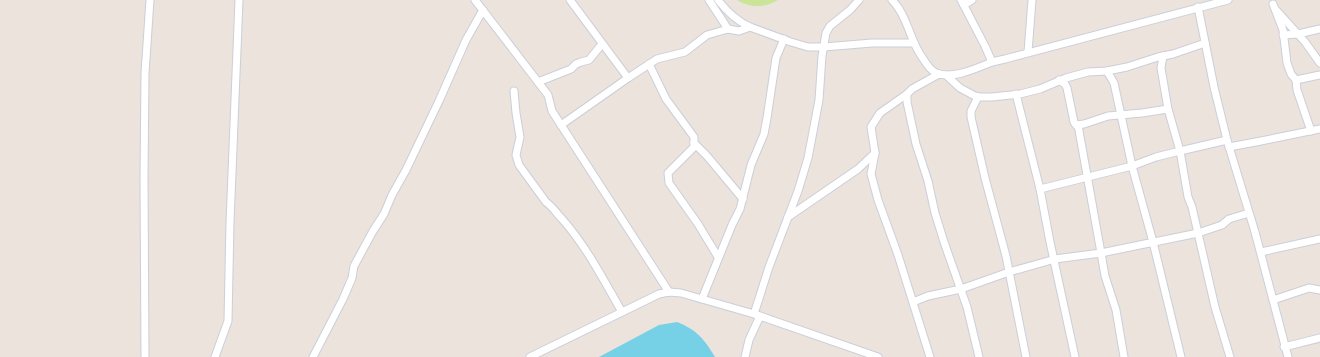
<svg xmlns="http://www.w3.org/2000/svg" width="1320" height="357" font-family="Helvetica,sans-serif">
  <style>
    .pitch { fill: #cae498 }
    .water { fill: #76d1e6 }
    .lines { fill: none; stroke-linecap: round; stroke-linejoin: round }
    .minor-casing { stroke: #cbcfda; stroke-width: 9 }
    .minor { stroke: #fff; stroke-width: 7 }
  </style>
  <rect width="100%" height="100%" fill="#ebe3dc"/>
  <path class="pitch" d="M737,0H778C765,8 750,8 737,0Z"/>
  <path class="water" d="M677,322C697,330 704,339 715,357H599L659,325Z"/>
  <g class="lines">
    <defs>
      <g id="minor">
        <polyline points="475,0 548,95 552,111 669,292"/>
        <polyline points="570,0 628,78 657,59 685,52 707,35 728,29 739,31 750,27 791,42 808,47 824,47 872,43 914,43"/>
        <polyline points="709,0 728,29"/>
        <path d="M718,0C727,12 737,21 750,27"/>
        <path d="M892,0C902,10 906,23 911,35C914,43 917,50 922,57C925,62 930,70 936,73C952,80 977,68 992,62"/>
        <polyline points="961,0 985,46 992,62 1005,59 1228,0"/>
        <polyline points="1273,4 1283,30 1287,63 1291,74 1296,80 1297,90 1311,131"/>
        <polyline points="964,5 972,0"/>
        <polyline points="1198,7 1214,87 1227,140 1255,232 1288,357"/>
        <polyline points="1277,11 1305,42 1320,63"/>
        <polyline points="1283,35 1298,34 1320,29"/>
        <polyline points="1028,52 1032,0"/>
        <polyline points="1163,56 1161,68 1168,109"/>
        <polyline points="649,64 666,99 694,137 694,147 668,173 669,183 698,224 718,257"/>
        <polyline points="1107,71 1114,83 1132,166 1153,242 1181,357"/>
        <polyline points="939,74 912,89 907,94 907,102 916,144 928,181 935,213 945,245 967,307 979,357"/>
        <polyline points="946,75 960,88 975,96 980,97 992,97 1020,94 1040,89 1066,78 1088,72 1107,71 1127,67 1158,57 1173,54 1205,43"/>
        <polyline points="1059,80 1065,84 1067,88 1074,122 1076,125 1084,124 1108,116 1142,113 1168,109 1180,151 1227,140"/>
        <polyline points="1296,80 1320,75"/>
        <polyline points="538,82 571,69 576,64 581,62 589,60 602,44"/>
        <path d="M514,91L516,113L520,137L516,155L519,165L546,202C553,207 557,214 563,220C588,249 603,279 622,312"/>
        <polyline points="1016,94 1040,189 1050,242 1075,357"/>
        <polyline points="978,97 971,111 971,117 985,178 1006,256 1026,357"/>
        <polyline points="561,125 628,78"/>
        <polyline points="1078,125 1101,253 1105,276 1116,310 1124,357"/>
        <polyline points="694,143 707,156 743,199"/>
        <polyline points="1229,147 1261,141 1320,129"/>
        <polyline points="875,153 871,174 878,200 898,255 930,357"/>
        <polyline points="1040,189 1132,166 1156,157 1180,151 1188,197 1192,207 1215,307 1230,357"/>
        <polyline points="788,217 858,169 875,153 871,127 880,113 907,94"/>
        <polyline points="1261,252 1320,239"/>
        <polyline points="702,299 732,225 740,209 751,165 764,134 767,118 776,58 784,39"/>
        <polyline points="1273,300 1309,288 1320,290"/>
        <polyline points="913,302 928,296 961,289 1009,272 1055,259 1101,253 1198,233 1222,225 1229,219 1249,213"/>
        <polyline points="754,314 769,267 798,191 808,158 819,100 822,56 826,33 830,26 850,10 859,0"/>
        <polyline points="1284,347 1320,338"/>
        <polyline points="145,357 144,178 145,73 150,0"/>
        <polyline points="215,357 228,321 230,222 239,0"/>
        <polyline points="313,357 343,299 352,278 354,266 373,231 384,214 392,195 406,170 439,101 466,40 483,10"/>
        <polyline points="530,357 659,294 669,292 681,293 754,314 878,357"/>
        <polyline points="745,357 749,340 760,316"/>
      </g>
    </defs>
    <use href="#minor" class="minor-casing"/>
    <use href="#minor" class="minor"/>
  </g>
</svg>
